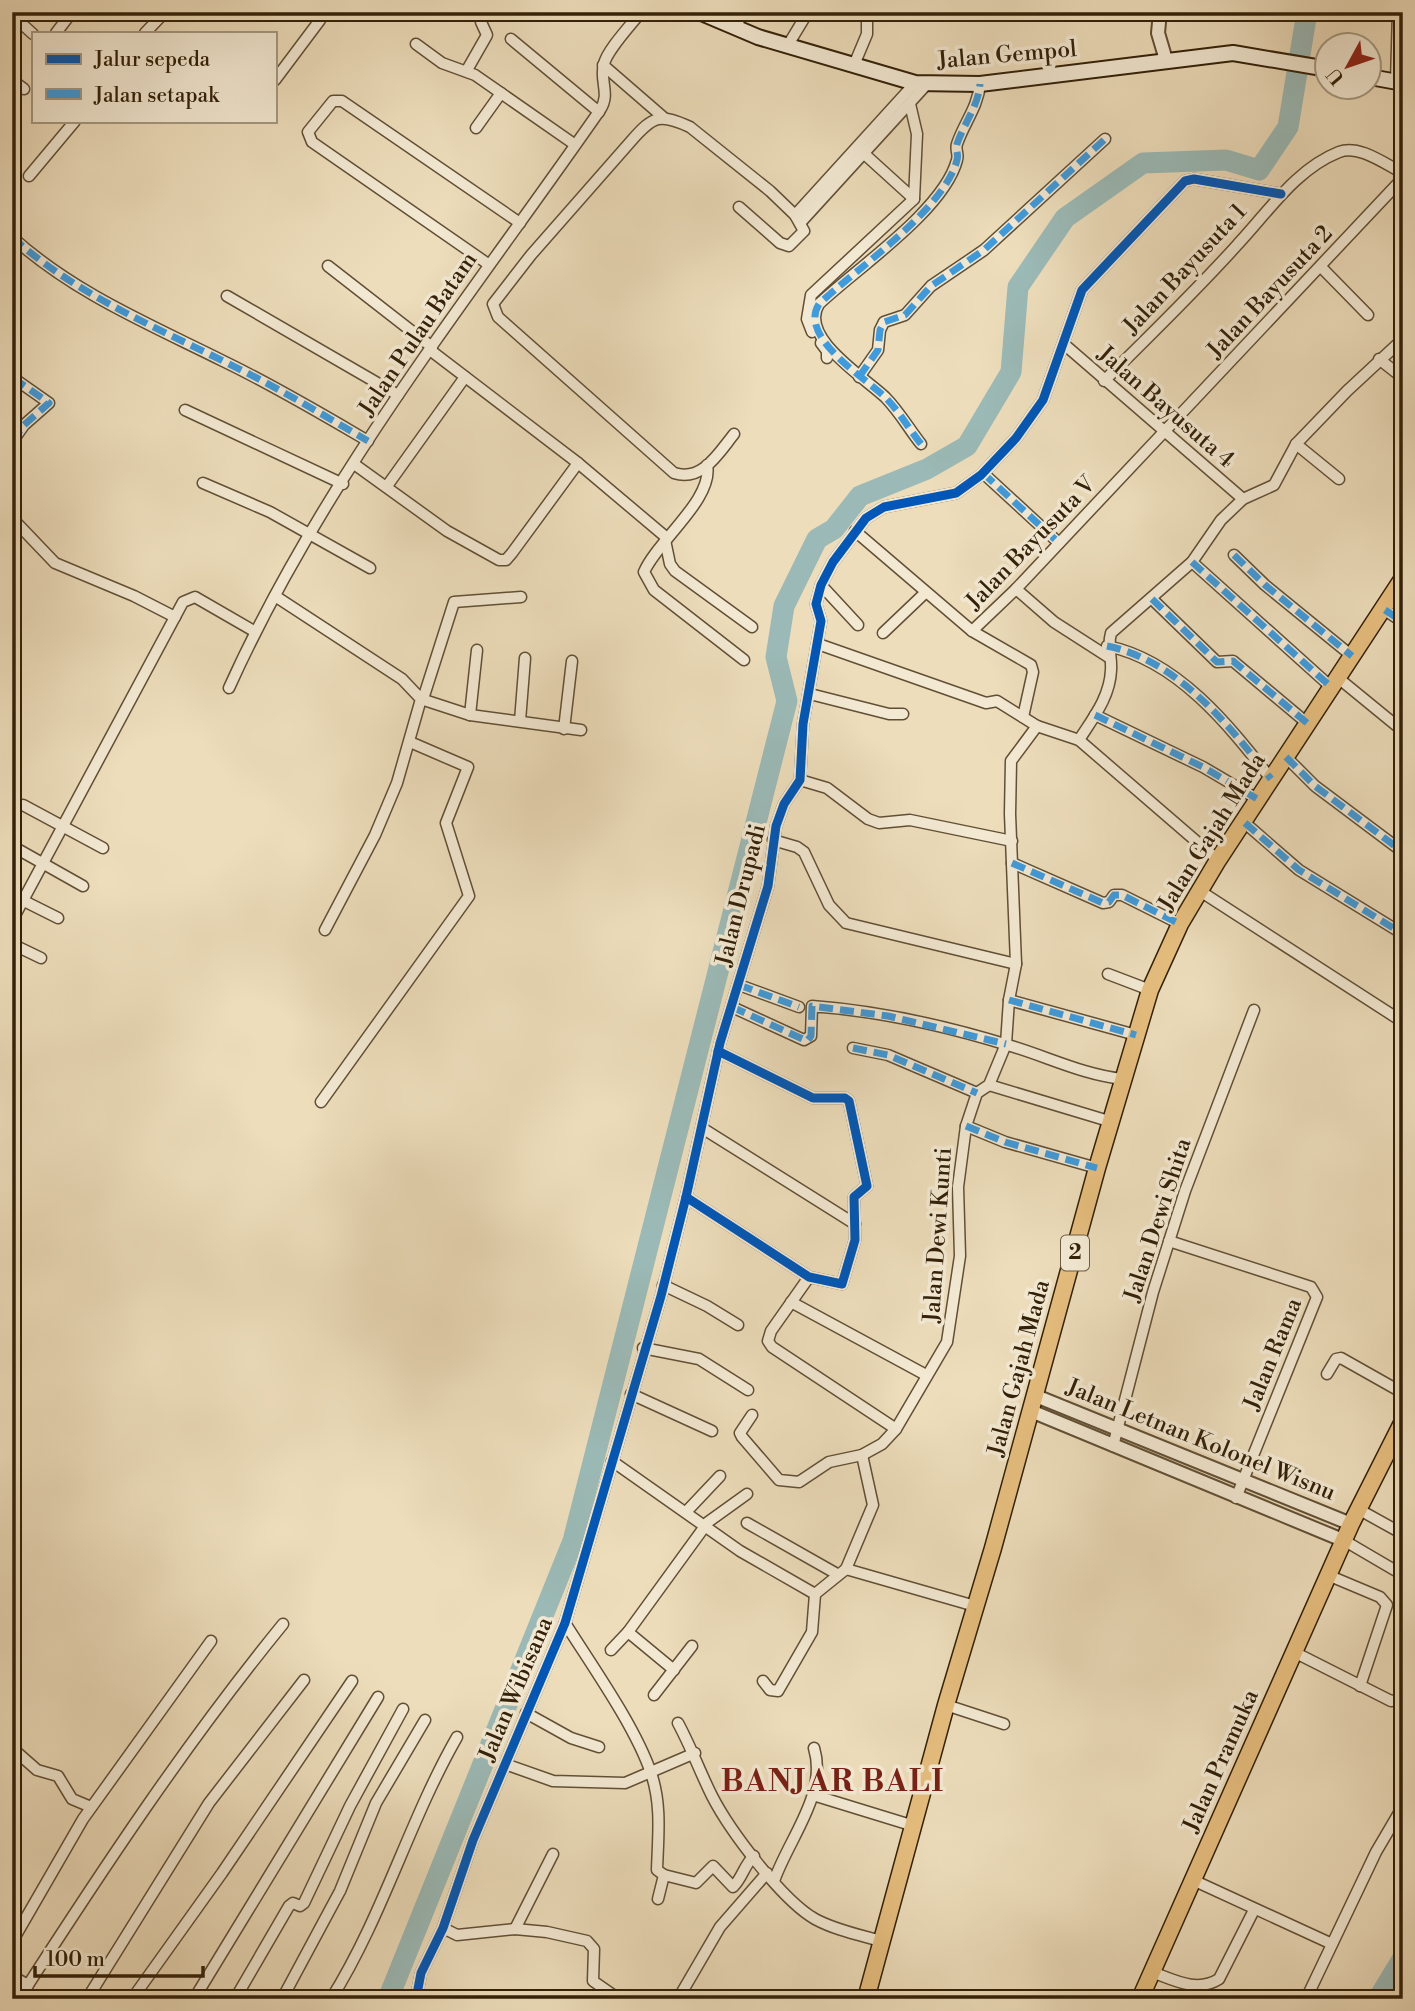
<svg xmlns="http://www.w3.org/2000/svg" width="1415" height="2011" font-family="'Libre Bodoni',serif">
  <style>
    .lines { fill: none; stroke-linecap: round; stroke-linejoin: round }
    .river { stroke: #9bbab7; stroke-width: 21 }
    .minor-casing { stroke: #614f35; stroke-width: 13 }
    .tertiary-casing { stroke: #614f35; stroke-width: 16 }
    .secondary-casing { stroke: #322008; stroke-width: 18 }
    .trunk-casing { stroke: #322008; stroke-width: 19 }
    .minor { stroke: #f3e9d3; stroke-width: 10 }
    .tertiary { stroke: #f3e9d3; stroke-width: 12 }
    .secondary { stroke: #f3e9d3; stroke-width: 14 }
    .trunk { stroke: #e6be7e; stroke-width: 16 }
    .quiet { stroke: #3e9bdd; stroke-width: 7; stroke-dasharray: 14 7; stroke-linecap: butt }
    .cycleway-casing { stroke: #f3e9d3; stroke-width: 13 }
    .cycleway { stroke: #0057b8; stroke-width: 9 }
    .labels { text-anchor: middle; dominant-baseline: central; stroke-width: 7; stroke-linejoin: round; paint-order: stroke }
    .shield { fill: #f3e9d3; stroke: #6c5c45; stroke-width: 2 }
    .shield-label { font-size: 21px; font-weight: bold; fill: #322008 }
    .street-label { font-size: 23px; fill: #322008; stroke: #f3e9d3 }
    .district-label { font-size: 30px; font-weight: bold; letter-spacing: 2px; fill: #7a1f14; stroke: #f3e9d3 }
  </style>
  <rect width="100%" height="100%" fill="#edddbb"/>
  <filter id="stains"><feTurbulence type="fractalNoise" baseFrequency=".00286" numOctaves="4"/><feColorMatrix values="0 0 0 0 .2 0 0 0 0 .09 0 0 0 0 .02 0 0 0 .5 -.17"/></filter>
  <radialGradient id="worn" r=".72"><stop offset=".6" stop-color="#630" stop-opacity="0"/><stop offset="1" stop-color="#630" stop-opacity=".3"/></radialGradient>
  <g class="lines">
    <g class="river">
      <polyline points="388,1999 573,1541 787,701 776,657 784,606 817,539 834,529 860,496 927,469 967,446 1011,372 1018,287 1065,218 1143,163 1226,160 1259,170 1288,127 1307,12"/>
      <polyline points="1378,1999 1403,1958"/>
    </g>
    <defs>
      <g id="minor">
        <polyline points="12,15 33,34"/>
        <polyline points="734,28 744,12"/>
        <polyline points="56,33 72,12"/>
        <polyline points="145,33 165,12"/>
        <polyline points="511,39 599,112"/>
        <polyline points="416,44 442,63 475,75 574,144"/>
        <polyline points="788,45 808,12"/>
        <polyline points="603,65 663,117"/>
        <polyline points="854,65 867,34 867,12"/>
        <polyline points="467,70 487,35 481,22 486,12"/>
        <polyline points="12,80 24,89"/>
        <polyline points="275,80 320,20 320,12"/>
        <polyline points="1396,81 1398,12"/>
        <polyline points="476,128 501,93"/>
        <polyline points="860,150 914,199"/>
        <polyline points="29,176 75,121"/>
        <polyline points="795,215 915,83"/>
        <polyline points="801,222 927,84"/>
        <path d="M12,237C74,293 149,324 223,361C273,385 320,413 368,441"/>
        <polyline points="488,264 312,142 308,132 333,101 342,101 520,223"/>
        <polyline points="328,266 432,347"/>
        <polyline points="1321,267 1368,315"/>
        <polyline points="227,296 398,395"/>
        <polyline points="812,332 807,319 811,295 914,199 917,134 910,104"/>
        <polyline points="821,343 827,351 827,358"/>
        <polyline points="1065,345 1243,499"/>
        <polyline points="430,350 578,463 667,538"/>
        <polyline points="1379,359 1403,378"/>
        <polyline points="859,377 878,350 880,330 884,322 905,315 931,286 984,250 1105,139"/>
        <path d="M1104,381C1149,336 1195,292 1238,244C1269,211 1296,169 1339,152C1359,144 1385,164 1403,173"/>
        <polyline points="185,410 343,484"/>
        <path d="M734,434C718,454 702,482 674,473L498,317L493,304L531,255L632,140C653,116 660,113 690,127L770,191L795,215L804,231L789,246L780,243L739,207"/>
        <polyline points="12,442 24,425 49,403 12,377"/>
        <path d="M921,444C909,429 899,411 885,397C864,377 798,337 819,304C857,268 944,210 957,160C959,154 955,150 957,144C964,123 978,107 980,84"/>
        <polyline points="1296,444 1339,479"/>
        <polyline points="354,464 447,531 499,560 506,560 512,553 578,463"/>
        <polyline points="12,465 12,466"/>
        <path d="M707,465C714,499 657,541 644,572L654,590L744,660"/>
        <polyline points="983,473 1059,543"/>
        <polyline points="203,483 270,512 370,568"/>
        <polyline points="387,486 465,377"/>
        <polyline points="12,518 55,563 134,596 175,617"/>
        <polyline points="855,531 972,631 1031,665 1033,672 1023,717"/>
        <polyline points="665,540 670,564 675,571 752,627"/>
        <polyline points="1234,555 1265,585 1352,656"/>
        <polyline points="1192,562 1330,686"/>
        <polyline points="821,585 858,625"/>
        <polyline points="1016,589 1054,622 1110,658"/>
        <polyline points="275,596 402,679 421,699 397,783 375,835 325,930"/>
        <polyline points="1152,599 1217,662 1233,661 1307,723"/>
        <polyline points="1385,610 1403,622"/>
        <polyline points="972,631 1016,589 1403,178"/>
        <polyline points="883,633 925,593"/>
        <polyline points="818,644 986,703 997,701 1037,726 1079,740 1218,860"/>
        <path d="M1107,646C1177,660 1229,725 1271,779"/>
        <polyline points="1337,677 1403,731"/>
        <path d="M229,688C323,479 470,297 600,110C611,94 599,80 604,64C607,50 631,25 641,12"/>
        <polyline points="810,694 889,714 903,714"/>
        <polyline points="421,699 470,715 581,730"/>
        <polyline points="423,699 454,602 521,597"/>
        <polyline points="470,715 477,650"/>
        <polyline points="1095,715 1203,767 1259,800"/>
        <polyline points="520,721 525,658"/>
        <polyline points="564,729 572,661"/>
        <path d="M1079,740C1093,718 1110,697 1111,670C1112,656 1107,647 1111,633L1192,562L1221,520L1243,499L1274,485L1296,444L1347,391L1403,339"/>
        <polyline points="1286,757 1315,786 1403,852"/>
        <polyline points="800,780 827,788 868,819 879,823 910,820 1012,841"/>
        <polyline points="23,805 103,848"/>
        <polyline points="1245,823 1299,870 1403,934"/>
        <polyline points="773,840 797,847 804,852 829,905 846,923 1016,964"/>
        <polyline points="12,846 83,886"/>
        <polyline points="1012,863 1103,903 1109,902 1114,895 1122,895 1180,924"/>
        <polyline points="1200,891 1403,1022"/>
        <polyline points="12,895 58,918"/>
        <polyline points="12,921 183,602 195,597 254,631"/>
        <polyline points="12,944 41,958"/>
        <polyline points="1108,974 1150,990"/>
        <polyline points="739,985 799,1007"/>
        <polyline points="1009,1000 1136,1035"/>
        <path d="M732,1007L804,1040L811,1036L812,1006C878,1011 947,1026 1011,1046C1048,1057 1084,1075 1123,1079"/>
        <polyline points="853,1048 888,1055 977,1093"/>
        <polyline points="989,1085 1112,1122"/>
        <polyline points="321,1102 469,896 446,823 468,767 410,742"/>
        <polyline points="966,1126 1005,1142 1097,1168"/>
        <polyline points="702,1128 855,1224"/>
        <polyline points="686,1197 720,1043 768,886 776,826 784,804 800,780 803,724 821,621 816,604 821,585 833,562 866,518 884,507 956,493 981,475 1016,438 1043,400 1082,290 1185,181 1194,179 1281,194"/>
        <polyline points="1169,1241 1311,1287 1317,1297 1236,1498"/>
        <polyline points="809,1277 771,1331 768,1341 772,1347 896,1429"/>
        <polyline points="663,1285 707,1306 738,1325"/>
        <polyline points="791,1302 926,1375"/>
        <polyline points="643,1348 699,1359 748,1390"/>
        <polyline points="1327,1374 1336,1359 1341,1358 1403,1393"/>
        <polyline points="631,1394 712,1431"/>
        <polyline points="752,1415 740,1433 742,1437 779,1480 799,1482 829,1462 862,1455 882,1444 896,1429 947,1342 960,1256 958,1187 966,1126 977,1093 989,1085 1006,1044 1009,1000 1016,964 1010,814 1011,761 1037,726"/>
        <polyline points="1113,1446 1153,1292 1185,1191 1254,1010"/>
        <polyline points="612,1461 740,1551 815,1594"/>
        <polyline points="1358,1509 1403,1534"/>
        <polyline points="686,1512 720,1476"/>
        <polyline points="747,1523 837,1574"/>
        <polyline points="1345,1541 1403,1575"/>
        <polyline points="846,1569 873,1505 862,1455"/>
        <polyline points="1330,1576 1380,1597 1387,1605 1360,1686"/>
        <polyline points="815,1594 846,1569 975,1606"/>
        <path d="M565,1623C592,1666 635,1726 651,1773C662,1805 658,1837 657,1870L664,1875L658,1899"/>
        <polyline points="628,1632 674,1670"/>
        <polyline points="611,1650 628,1632 708,1522 747,1494"/>
        <polyline points="1296,1653 1391,1701 1398,1700 1403,1692"/>
        <polyline points="763,1681 770,1690 778,1691 812,1632 815,1594"/>
        <polyline points="654,1695 692,1646"/>
        <polyline points="946,1705 1004,1724"/>
        <polyline points="526,1713 571,1738 599,1747"/>
        <path d="M678,1723C691,1747 700,1772 712,1796C730,1831 782,1900 815,1919C835,1930 860,1935 881,1941"/>
        <polyline points="12,1748 37,1770 58,1776 72,1799 91,1807"/>
        <polyline points="505,1764 553,1781 625,1783 695,1753"/>
        <polyline points="813,1795 914,1826"/>
        <path d="M664,1875L696,1883L713,1866L733,1887C743,1877 744,1865 754,1856"/>
        <path d="M774,1881C789,1838 828,1794 814,1748"/>
        <polyline points="1195,1881 1332,1944"/>
        <polyline points="443,1928 457,1935 515,1929 547,1932 587,1941 594,1949 593,1981 619,1999"/>
        <polyline points="515,1929 553,1854"/>
        <polyline points="12,1942 83,1819 211,1641"/>
        <path d="M1152,1972C1174,1980 1197,1993 1219,1979L1254,1910"/>
        <polyline points="12,1976 28,1985"/>
        <path d="M19,1999C102,1870 186,1743 283,1624"/>
        <polyline points="87,1999 209,1803 304,1680"/>
        <polyline points="132,1999 222,1873 352,1681"/>
        <polyline points="194,1999 378,1697"/>
        <polyline points="235,1999 289,1906 293,1903 300,1906 304,1903 350,1806 403,1709"/>
        <polyline points="282,1999 340,1891 376,1803 425,1720"/>
        <path d="M331,1999C383,1916 409,1821 457,1737"/>
        <polyline points="416,1999 421,1973 443,1928 473,1840 565,1623 661,1296 686,1197 809,1277 842,1284 855,1240 854,1197 867,1186 849,1101 845,1098 813,1098 718,1051"/>
        <polyline points="678,1999 720,1927 767,1873"/>
        <polyline points="1306,1999 1376,1852 1403,1806"/>
      </g>
      <g id="tertiary">
        <polyline points="1160,12 1158,33 1166,60"/>
        <polyline points="1036,1396 1351,1524"/>
        <polyline points="1031,1411 1345,1541"/>
      </g>
      <g id="secondary">
        <polyline points="699,12 758,37 915,83 980,84 1233,53 1328,69"/>
        <polyline points="1370,77 1403,83"/>
      </g>
      <g id="trunk">
        <polyline points="866,1999 946,1705 993,1548 1097,1168 1150,990 1180,924 1218,860 1403,578"/>
        <polyline points="1140,1999 1351,1524 1403,1421"/>
      </g>
    </defs>
    <use href="#minor" class="minor-casing"/>
    <use href="#tertiary" class="tertiary-casing"/>
    <use href="#secondary" class="secondary-casing"/>
    <use href="#trunk" class="trunk-casing"/>
    <use href="#minor" class="minor"/>
    <use href="#tertiary" class="tertiary"/>
    <use href="#secondary" class="secondary"/>
    <use href="#trunk" class="trunk"/>
    <g class="quiet">
      <path d="M12,237C74,293 149,324 223,361C273,385 320,413 368,441"/>
      <polyline points="859,377 878,350 880,330 884,322 905,315 931,286 984,250 1105,139"/>
      <polyline points="12,442 24,425 49,403 12,377"/>
      <path d="M921,444C909,429 899,411 885,397C864,377 798,337 819,304C857,268 944,210 957,160C959,154 955,150 957,144C964,123 978,107 980,84"/>
      <polyline points="12,465 12,466"/>
      <polyline points="983,473 1059,543"/>
      <polyline points="1234,555 1265,585 1352,656"/>
      <polyline points="1192,562 1330,686"/>
      <polyline points="1152,599 1217,662 1233,661 1307,723"/>
      <polyline points="1385,610 1403,622"/>
      <path d="M1107,646C1177,660 1229,725 1271,779"/>
      <polyline points="1095,715 1203,767 1259,800"/>
      <polyline points="1286,757 1315,786 1403,852"/>
      <polyline points="1245,823 1299,870 1403,934"/>
      <polyline points="1012,863 1103,903 1109,902 1114,895 1122,895 1180,924"/>
      <polyline points="739,985 799,1007"/>
      <polyline points="1009,1000 1136,1035"/>
      <polyline points="732,1007 807,1041 811,1036 812,1006 888,1016 1006,1044"/>
      <polyline points="853,1048 888,1055 977,1093"/>
      <polyline points="966,1126 1005,1142 1097,1168"/>
    </g>
    <defs>
      <g id="cycleway">
        <polyline points="686,1197 720,1043 768,886 776,826 784,804 800,780 803,724 821,621 816,604 821,585 833,562 866,518 884,507 956,493 981,475 1016,438 1043,400 1082,290 1185,181 1194,179 1281,194"/>
        <polyline points="416,1999 421,1973 443,1928 473,1840 565,1623 661,1296 686,1197 809,1277 842,1284 855,1240 854,1197 867,1186 849,1101 845,1098 813,1098 718,1051"/>
      </g>
    </defs>
    <use href="#cycleway" class="cycleway-casing"/>
    <use href="#cycleway" class="cycleway"/>
  </g>
  <g class="labels">
    <rect class="shield" x="1061" y="1235.5" width="28" height="35" rx="5"/>
    <g class="shield-label">
      <text x="1075" y="1253">2</text>
    </g>
    <g class="street-label">
      <text transform="translate(1007 55) rotate(-5)">Jalan Gempol</text>
      <text transform="translate(1185 269) rotate(-47)">Jalan Bayusuta 1</text>
      <text transform="translate(1270 292) rotate(-47)">Jalan Bayusuta 2</text>
      <text transform="translate(418 334) rotate(-56)">Jalan Pulau Batam</text>
      <text transform="translate(1166 407) rotate(41)">Jalan Bayusuta 4</text>
      <text transform="translate(1031 543) rotate(-46)">Jalan Bayusuta V</text>
      <text transform="translate(1212 832) rotate(-58)">Jalan Gajah Mada</text>
      <text transform="translate(741 895) rotate(-76)">Jalan Drupadi</text>
      <text transform="translate(1158 1220) rotate(-72)">Jalan Dewi Shita</text>
      <text transform="translate(938 1235) rotate(-86)">Jalan Dewi Kunti</text>
      <text transform="translate(1273 1354) rotate(-68)">Jalan Rama</text>
      <text transform="translate(1019 1368) rotate(-75)">Jalan Gajah Mada</text>
      <text transform="translate(1201 1440) rotate(22)">Jalan Letnan Kolonel Wisnu</text>
      <text transform="translate(516 1689) rotate(-67)">Jalan Wibisana</text>
      <text transform="translate(1221 1761) rotate(-66)">Jalan Pramuka</text>
    </g>
    <g class="district-label">
      <text x="833" y="1782">BANJAR BALI</text>
    </g>
  </g>
  <rect width="1415" height="2011" fill="none" stroke="#edddbb" stroke-width="42"/>
  <rect x="14" y="14" width="1387" height="1983" fill="none" stroke="#322008" stroke-width="3.5"/>
  <rect x="21" y="21" width="1373" height="1969" fill="none" stroke="#322008" stroke-width="2"/>
  <rect x="32" y="32" width="245" height="91" fill="#f3e9d3" stroke="#a69982" stroke-width="2"/>
  <rect x="46" y="54" width="35" height="10" fill="#0057b8" stroke="#a69982" stroke-width="2"/>
  <text x="94" y="66" font-size="21" fill="#322008">Jalur sepeda</text>
  <rect x="46" y="89" width="35" height="10" fill="#3e9bdd" stroke="#a69982" stroke-width="2"/>
  <text x="94" y="102" font-size="21" fill="#322008">Jalan setapak</text>
  <g transform="translate(1348 66) rotate(230)"><circle r="33" fill="#f3e9d3" stroke="#a69982" stroke-width="2"/>
  <path d="M0-5L12 26L0 18L-12 26Z" fill="#8f2418"/>
  <text y="-10" font-size="19" font-weight="bold" text-anchor="middle" fill="#322008">U</text>
  </g>
  <path d="M35 1966v10h168v-10" fill="none" stroke="#322008" stroke-width="3.5"/>
  <text x="46" y="1966" font-size="21" fill="#322008" stroke="#f3e9d3" stroke-width="5" paint-order="stroke">100 m</text>
  <rect width="100%" height="100%" filter="url(#stains)"/>
  <rect width="100%" height="100%" fill="url(#worn)"/>
</svg>
